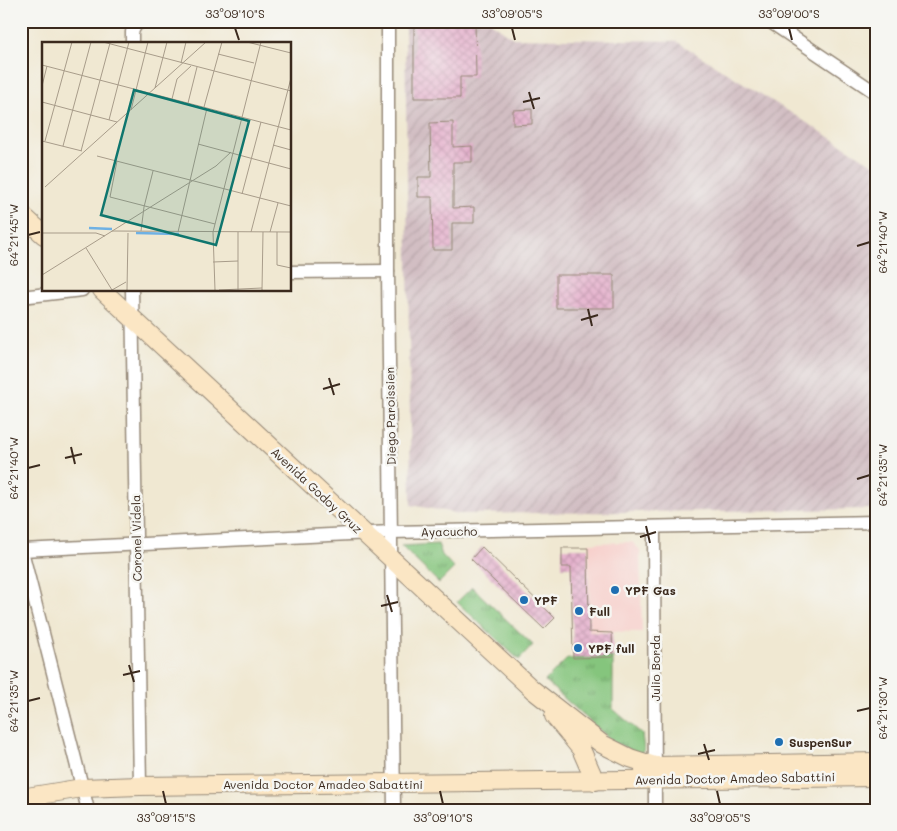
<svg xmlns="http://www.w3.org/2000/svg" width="897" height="831" font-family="Mali,sans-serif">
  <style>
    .built { fill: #f7d0cc }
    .industrial { fill: url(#industrial-furrows) }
    .grass { fill: url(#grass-tufts); stroke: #60784e }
    .building { fill: url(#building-cross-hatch) }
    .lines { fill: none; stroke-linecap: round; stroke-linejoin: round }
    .minor-casing { stroke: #968978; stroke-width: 15 }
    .secondary-casing { stroke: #968978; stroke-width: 20 }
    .minor { stroke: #fff; stroke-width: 12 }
    .secondary { stroke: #fbe6c4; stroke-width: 18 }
    .ticks { fill: none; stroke: #3b2a1e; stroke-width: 2 }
    .poi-dot { fill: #1f6fb2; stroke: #f6f6f2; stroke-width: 2 }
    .labels { text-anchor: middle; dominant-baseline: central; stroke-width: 5; stroke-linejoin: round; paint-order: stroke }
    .street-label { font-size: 12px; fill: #3b2a1e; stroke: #f6f6f2 }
    .poi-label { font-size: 12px; font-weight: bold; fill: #3b2a1e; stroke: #f6f6f2; text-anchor: start }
    .inset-river { fill: none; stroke: #6fb1e4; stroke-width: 2.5 }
    .inset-road { fill: none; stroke: #a89c8a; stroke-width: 1 }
    .view { fill: #0f766e; fill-opacity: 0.15; stroke: #0f766e; stroke-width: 2.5 }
    .inset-edge { fill: none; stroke: #3b2a1e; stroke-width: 2.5 }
    .neatline { fill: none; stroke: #3b2a1e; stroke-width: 2 }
    .ticks-label { font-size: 12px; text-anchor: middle; fill: #3b2a1e }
  </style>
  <defs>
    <pattern id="industrial-furrows" width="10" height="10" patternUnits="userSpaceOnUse" patternTransform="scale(1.25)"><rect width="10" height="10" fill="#d2bec3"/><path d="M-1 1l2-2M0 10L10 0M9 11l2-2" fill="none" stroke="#b5a3a7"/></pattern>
    <pattern id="grass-tufts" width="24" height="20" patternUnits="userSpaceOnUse" patternTransform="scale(1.25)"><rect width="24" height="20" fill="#85c57d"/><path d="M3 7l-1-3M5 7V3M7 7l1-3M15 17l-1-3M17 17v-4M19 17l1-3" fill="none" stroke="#6ea066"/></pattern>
    <pattern id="building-cross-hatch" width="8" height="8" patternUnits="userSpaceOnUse" patternTransform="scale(1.25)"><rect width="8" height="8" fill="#e5b2cd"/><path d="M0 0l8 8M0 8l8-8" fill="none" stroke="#c599b0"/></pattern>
  </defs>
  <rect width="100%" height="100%" fill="#f6f6f2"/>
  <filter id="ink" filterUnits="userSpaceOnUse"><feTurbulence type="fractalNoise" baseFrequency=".02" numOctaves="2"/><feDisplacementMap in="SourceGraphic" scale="10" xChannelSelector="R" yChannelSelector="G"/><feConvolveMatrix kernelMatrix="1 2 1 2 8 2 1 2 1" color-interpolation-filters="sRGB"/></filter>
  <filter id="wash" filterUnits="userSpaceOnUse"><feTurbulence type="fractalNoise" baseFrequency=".0096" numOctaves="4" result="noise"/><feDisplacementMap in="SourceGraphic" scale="20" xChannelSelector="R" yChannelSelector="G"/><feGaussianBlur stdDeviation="1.12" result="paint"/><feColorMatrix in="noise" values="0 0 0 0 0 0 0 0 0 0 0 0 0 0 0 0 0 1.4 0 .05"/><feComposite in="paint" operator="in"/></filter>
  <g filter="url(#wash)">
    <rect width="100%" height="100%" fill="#f0e8d2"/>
    <polygon class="built" points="632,542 640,550 642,632 590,631 589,543"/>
    <polygon class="industrial" points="405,21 489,21 513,38 676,41 876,166 876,509 460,514 411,505"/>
    <g class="grass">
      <polygon points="438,544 442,555 454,568 439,583 401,546"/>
      <polygon points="472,587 533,645 519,660 457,602"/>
      <polygon points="613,657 613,709 642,734 644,750 639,754 613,742 545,681 567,659"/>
    </g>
    <g id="blocks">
      <g class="building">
        <polygon points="414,21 475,21 476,77 460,77 460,98 414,98"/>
        <polygon points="532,109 532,124 513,125 513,110"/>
        <polygon points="453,122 453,147 472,146 472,162 453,162 453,208 474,207 474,223 452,223 452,250 433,250 432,197 418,197 418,177 431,177 430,123"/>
        <rect x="556" y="275" width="58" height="33"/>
        <polygon points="482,547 555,618 544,629 471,559"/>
        <polygon points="562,548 588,548 589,632 612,633 613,657 573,658 571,567 562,567"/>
      </g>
    </g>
  </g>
  <g filter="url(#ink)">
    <use href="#blocks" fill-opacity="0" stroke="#968978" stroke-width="1"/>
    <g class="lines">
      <defs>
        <g id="minor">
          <polyline points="388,21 388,271 394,810"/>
          <polyline points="769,21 876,93"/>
          <polyline points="132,44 132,32 136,24 143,21"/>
          <polyline points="290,272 388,271"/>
          <polyline points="132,290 140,786"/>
          <polyline points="21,297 82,290"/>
          <polyline points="654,527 655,810"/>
          <polyline points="21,547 88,810"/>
          <polyline points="22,550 391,532 876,522"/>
        </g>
        <g id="secondary">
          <polyline points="21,214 44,235"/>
          <polyline points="102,290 533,690 602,744 630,758 655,766"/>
          <polyline points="554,716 581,749 595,781"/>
          <polyline points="644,769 655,766 876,762"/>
          <polyline points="21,798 82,788 140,786 876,777"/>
        </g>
      </defs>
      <use href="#minor" class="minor-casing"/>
      <use href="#secondary" class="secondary-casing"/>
      <use href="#minor" class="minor"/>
      <use href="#secondary" class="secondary"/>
    </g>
  </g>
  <path class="ticks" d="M235,28L239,40M512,28L515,40M789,28L792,40M529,92L534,109M523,102L540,98M28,235L40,232M857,246L870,242M588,309L592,326M581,320L598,315M329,378L334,395M323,389L340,384M71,447L75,464M65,458L82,454M28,468L40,465M857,479L870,475M646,526L650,543M640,537L656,532M387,595L392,612M381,606L398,602M129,665L134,682M123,675L140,671M28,701L40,698M857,711L870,708M704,744L709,760M698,754L715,750M163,791L166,804M440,791L443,804M717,791L720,804"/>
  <g class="poi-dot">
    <circle cx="615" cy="590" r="5"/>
    <circle cx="524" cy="600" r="5"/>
    <circle cx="579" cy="611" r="5"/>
    <circle cx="578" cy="648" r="5"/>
    <circle cx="779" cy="742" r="5"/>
  </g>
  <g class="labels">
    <g class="street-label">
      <text transform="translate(390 416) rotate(-91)">Diego Paroissien</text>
      <text transform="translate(317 490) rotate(43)">Avenida Godoy Gruz</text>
      <text transform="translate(449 531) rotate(-1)">Ayacucho</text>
      <text transform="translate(136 538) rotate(-91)">Coronel Videla</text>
      <text transform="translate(655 668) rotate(-90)">Julio Borda</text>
      <text transform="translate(735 778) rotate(-1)">Avenida Doctor Amadeo Sabattini</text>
      <text x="323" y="784">Avenida Doctor Amadeo Sabattini</text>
    </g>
    <g class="poi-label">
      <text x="625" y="590">YPF Gas</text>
      <text x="534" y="600">YPF</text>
      <text x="589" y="611">Full</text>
      <text x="588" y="648">YPF full</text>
      <text x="789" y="742">SuspenSur</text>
    </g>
  </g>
  <g transform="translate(42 42)">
    <rect width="249" height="249" fill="#f0e8d2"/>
    <path class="inset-river" d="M47,186L70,187M94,191L137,192"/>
    <path class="inset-road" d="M61,0L249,49M205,0L249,11M176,12L212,21M139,21L144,0M0,23L249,88M0,44L5,24M113,46L125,0M130,57L135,37L149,24M0,60L75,80M146,61L155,25M162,65L180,0M89,68L106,0M67,78L87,0M0,99L40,109M3,99L30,0M156,102L249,127M231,103L249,108M21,104L49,0M39,109L68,1M55,114L249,164M75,119L68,155L173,182M3,145L164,0M200,152L219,80M70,189L249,190M99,189L102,165L111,129M136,190L165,66M196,190V248M209,190L249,36M228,190L236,161M235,190V223L249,226M0,191H54L63,194M44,206L70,248M171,220L196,219M0,233L174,124L189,110M70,248L84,240M85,248L86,191M173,248L171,190L219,0M177,248L220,246M220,248L221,190"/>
    <path class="view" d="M92,48L207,79L174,203L59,173Z"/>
    <rect width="249" height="249" class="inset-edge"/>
  </g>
  <rect width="897" height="831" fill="none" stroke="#f6f6f2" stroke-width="55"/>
  <rect x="28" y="28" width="842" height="776" class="neatline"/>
  <g class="ticks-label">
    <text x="235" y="18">33°09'10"S</text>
    <text x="512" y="18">33°09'05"S</text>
    <text x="789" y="18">33°09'00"S</text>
    <text transform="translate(14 235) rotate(-90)" y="4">64°21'45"W</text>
    <text transform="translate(883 242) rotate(-90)" y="4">64°21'40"W</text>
    <text transform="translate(14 468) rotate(-90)" y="4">64°21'40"W</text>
    <text transform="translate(883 475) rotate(-90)" y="4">64°21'35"W</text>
    <text transform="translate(14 701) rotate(-90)" y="4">64°21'35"W</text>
    <text transform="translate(883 708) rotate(-90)" y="4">64°21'30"W</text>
    <text x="166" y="822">33°09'15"S</text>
    <text x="443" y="822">33°09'10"S</text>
    <text x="720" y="822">33°09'05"S</text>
  </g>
</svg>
